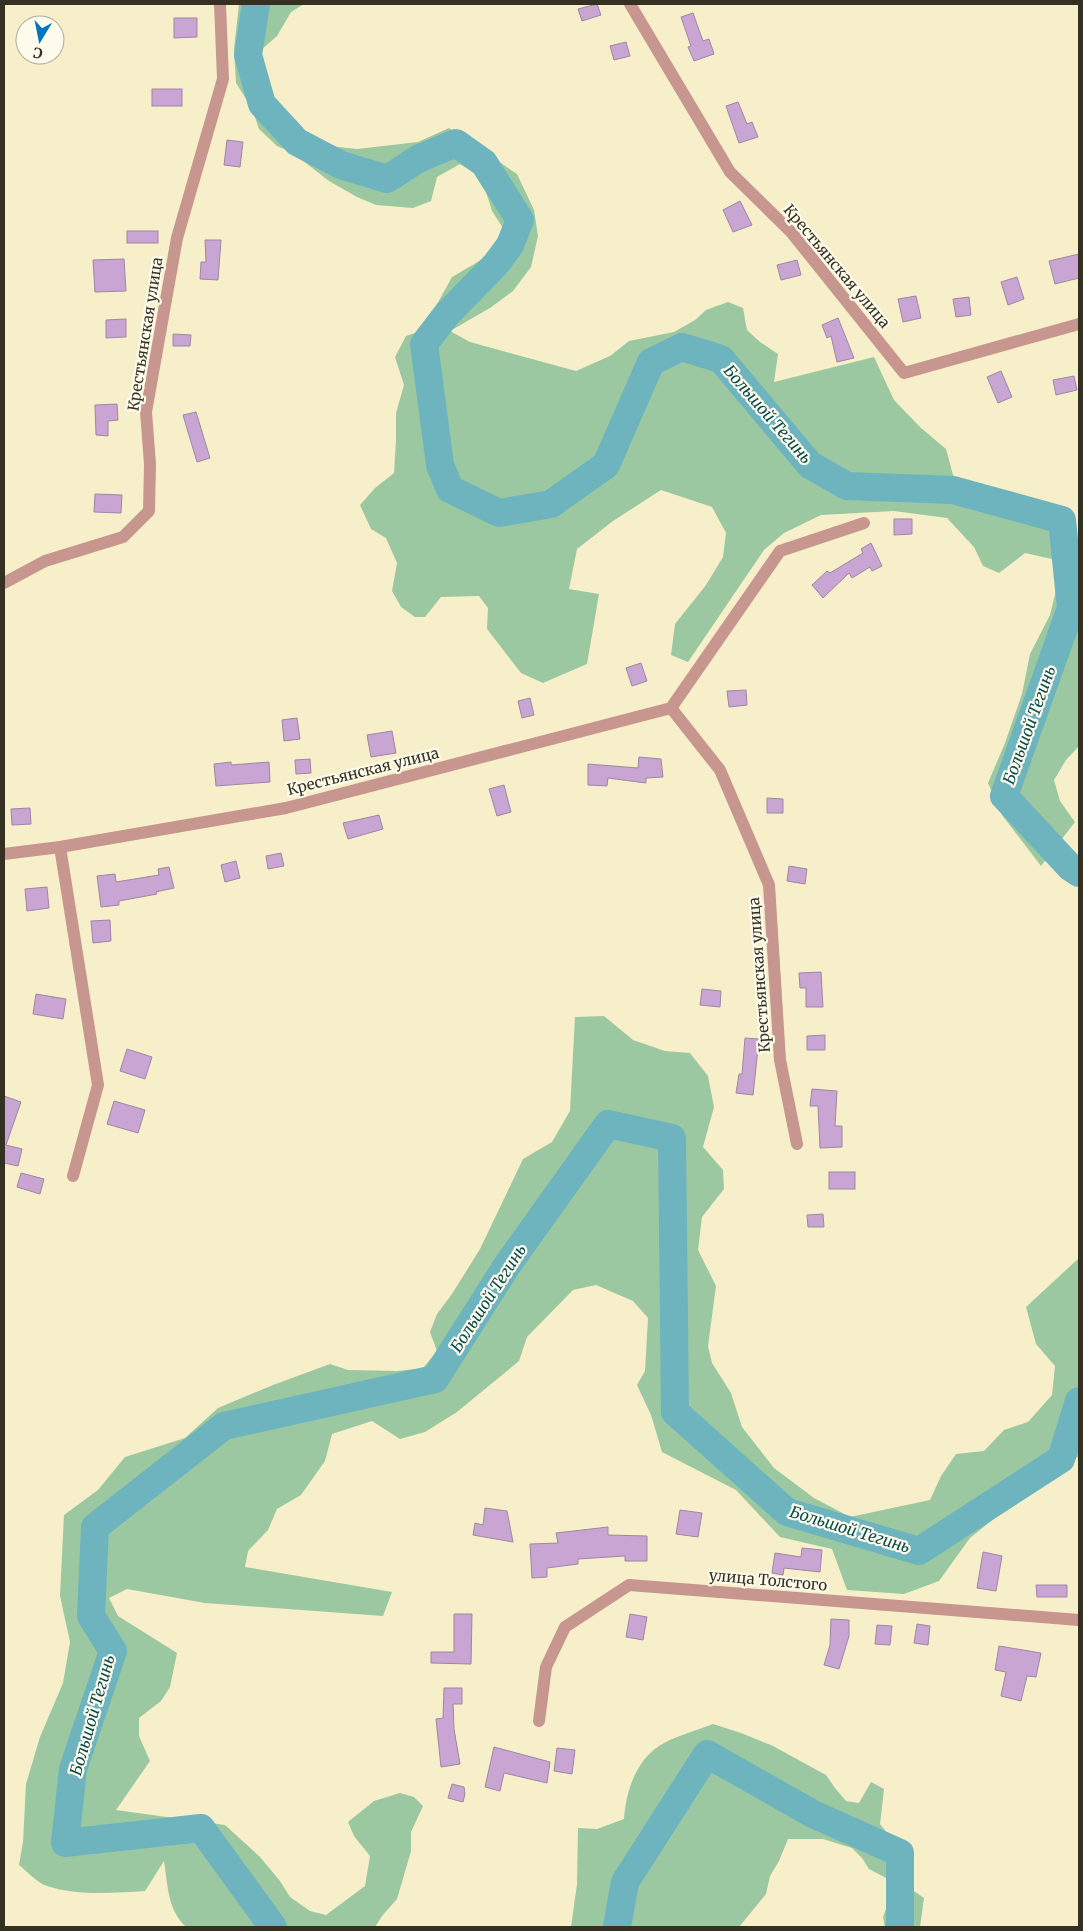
<svg xmlns="http://www.w3.org/2000/svg" width="1083" height="1931" font-family="Merriweather,serif">
  <style>
    .forest { fill: #9bc8a1 }
    .lines { fill: none; stroke-linecap: round; stroke-linejoin: round }
    .river { stroke: #6db4be; stroke-width: 28 }
    .building { fill: #c8a5d2; stroke: #9e87a4 }
    .minor { stroke: #c7968f; stroke-width: 12 }
    .labels { text-anchor: middle; dominant-baseline: central; stroke-width: 4.5; stroke-linejoin: round; paint-order: stroke }
    .street-label { font-size: 15px; fill: #343122; stroke: #fefbec }
    .water-label { font-size: 16px; font-style: italic; fill: #074a52; stroke: #fefbec }
  </style>
  <rect width="100%" height="100%" fill="#f7efc9"/>
  <g class="forest">
    <polygon points="239,4 304,4 291,12 277,36 261,50 277,109 320,145 357,149 418,142 449,128 517,174 534,210 538,236 531,267 513,291 490,308 450,331 470,342 576,371 610,356 629,341 674,332 695,320 706,310 728,302 743,308 747,330 760,342 778,354 774,382 874,357 894,400 921,428 946,449 953,475 1007,519 1079,537 1079,746 1066,760 1054,780 1060,801 1075,822 1041,866 1002,815 988,783 1005,743 1022,694 1030,654 1050,615 1057,586 1052,559 1025,553 999,573 983,566 974,547 947,518 894,511 821,515 784,533 764,550 688,662 671,655 675,624 706,585 723,557 726,533 712,507 661,490 613,521 577,549 569,589 599,594 587,664 543,683 521,673 487,629 488,608 479,596 441,597 425,617 415,617 401,607 392,591 397,563 386,538 371,529 360,505 375,488 394,473 396,440 396,413 404,385 395,357 406,336 439,325 437,304 452,277 493,253 503,228 492,211 486,192 474,173 460,164 437,177 431,201 413,208 376,205 357,197 329,181 293,153 277,146 259,129 252,108 236,83 234,49"/>
    <path d="M604,1016L633,1040L665,1051L690,1053L708,1076L714,1107L703,1147L723,1170L724,1189L702,1217L698,1250L716,1286L708,1346L712,1363L731,1393L742,1427L774,1468L814,1498L850,1517L930,1500L941,1476L956,1454L984,1451L1004,1430L1028,1422L1052,1395L1055,1366L1036,1344L1026,1307L1079,1258V1456L1001,1513L970,1538L939,1581L904,1594L847,1590L832,1549L780,1537L736,1490L662,1452L651,1415L637,1385L645,1371L648,1318L633,1301L596,1285L573,1290L527,1337L519,1361L457,1412L425,1432L400,1439L372,1421L332,1434L325,1461L301,1495L277,1509L268,1530L248,1551L245,1567L392,1592L383,1616L205,1603L127,1589L109,1598L118,1616L177,1653L170,1687L161,1701L139,1718V1736L150,1761L116,1810L225,1825L260,1857L280,1881L290,1897L310,1911L326,1915L365,1886L370,1856L354,1836L348,1822L374,1801L400,1793L414,1797L423,1806L411,1832V1851L397,1899L382,1916L375,1927H186C167,1909 168,1885 164,1861L145,1891C114,1893 77,1896 47,1886C37,1883 27,1871 19,1865L23,1842L26,1784L40,1737L63,1683L70,1642L60,1596L64,1515L98,1490L125,1457L185,1438L218,1408L273,1385L330,1364L348,1370L398,1371L423,1368L437,1351L430,1332L437,1314L452,1294L480,1249L523,1159L552,1142L570,1111L575,1017Z"/>
    <path d="M713,1724L741,1733L773,1746L826,1775L835,1788L846,1801L859,1803L871,1782L884,1789L880,1824L897,1846L911,1856L912,1869L886,1878L869,1869L862,1858L852,1848L823,1839H788L779,1861L770,1876L766,1894L739,1927H571L577,1884L578,1828L597,1829L624,1819C626,1792 635,1762 659,1746C672,1737 698,1730 713,1724Z"/>
    <polygon points="914,1891 924,1898 920,1927 885,1927 883,1917 891,1896"/>
  </g>
  <g class="lines">
    <g class="river">
      <polyline points="256,4 248,55 262,104 297,142 341,165 387,179 418,159 456,143 484,163 520,220 510,245 496,264 447,314 424,344 440,465 450,489 499,513 551,504 606,465 651,362 682,347 721,359 810,465 847,486 953,490 1062,520 1071,608 1004,796 1070,867 1079,873"/>
      <polyline points="273,1927 201,1828 65,1843 73,1769 113,1651 91,1616 95,1527 224,1426 435,1379 506,1267 608,1124 672,1138 675,1412 787,1512 919,1551 1061,1459 1079,1401"/>
      <polyline points="617,1927 625,1882 707,1754 813,1814 900,1853 900,1923 899,1927"/>
    </g>
  </g>
  <g class="building">
    <polygon points="597,4 601,15 582,21 578,9"/>
    <polygon points="693,13 703,41 709,39 714,54 694,61 688,47 691,46 681,17"/>
    <polygon points="174,18 197,18 197,37 174,38"/>
    <polygon points="626,42 630,56 614,60 610,46"/>
    <rect x="152" y="89" width="30" height="17"/>
    <polygon points="738,102 747,124 752,122 758,137 739,143 726,106"/>
    <polygon points="227,140 243,142 240,167 224,165"/>
    <polygon points="740,201 752,225 733,232 723,210"/>
    <rect x="127" y="231" width="31" height="12"/>
    <polygon points="205,240 221,240 218,280 200,279 201,262 206,262"/>
    <polygon points="1079,254 1079,278 1055,284 1049,261"/>
    <polygon points="124,259 126,291 95,292 93,260"/>
    <polygon points="797,260 801,275 781,280 777,265"/>
    <polygon points="1017,277 1024,299 1008,305 1001,282"/>
    <polygon points="916,296 921,318 903,322 898,299"/>
    <polygon points="969,297 971,315 956,317 953,299"/>
    <polygon points="838,318 854,358 837,362 831,336 827,338 822,325"/>
    <polygon points="126,319 126,337 106,338 106,320"/>
    <polygon points="173,334 191,335 190,346 173,346"/>
    <polygon points="1001,371 1012,397 998,403 987,377"/>
    <polygon points="1074,376 1077,390 1056,395 1053,380"/>
    <polygon points="117,404 118,420 108,421 108,436 96,435 95,405"/>
    <polygon points="196,412 210,458 197,462 183,415"/>
    <polygon points="95,494 122,495 121,513 94,512"/>
    <polygon points="894,519 912,519 912,534 894,535"/>
    <polygon points="871,543 882,566 872,571 870,567 852,578 849,573 823,598 812,585 827,571 830,573 863,553 861,549"/>
    <polygon points="641,663 647,681 632,686 626,668"/>
    <polygon points="746,690 747,705 729,707 727,691"/>
    <polygon points="530,698 534,715 522,718 518,701"/>
    <polygon points="297,718 300,739 284,741 282,720"/>
    <polygon points="392,731 396,753 371,757 367,735"/>
    <polygon points="639,757 661,759 663,777 646,778 646,783 608,778 607,786 588,785 588,764 638,768"/>
    <polygon points="310,759 311,773 296,774 295,760"/>
    <polygon points="231,762 231,765 269,762 270,782 216,786 214,764"/>
    <polygon points="504,785 511,812 497,816 489,789"/>
    <polygon points="767,798 783,799 783,813 767,813"/>
    <polygon points="30,808 31,824 12,825 11,809"/>
    <polygon points="379,815 383,829 348,839 343,823"/>
    <polygon points="281,853 284,866 268,869 266,856"/>
    <polygon points="236,861 240,878 225,882 221,865"/>
    <polygon points="789,866 807,869 805,884 787,881"/>
    <polygon points="169,867 174,888 156,892 157,894 119,901 119,905 101,907 97,876 115,874 116,882 159,875 158,869"/>
    <polygon points="47,887 49,908 27,911 25,889"/>
    <polygon points="110,920 111,941 93,943 91,921"/>
    <polygon points="821,972 823,1007 806,1007 806,988 800,988 799,973"/>
    <polygon points="702,989 721,991 720,1007 700,1005"/>
    <polygon points="36,994 66,999 63,1019 33,1014"/>
    <polygon points="825,1035 825,1050 807,1050 807,1036"/>
    <polygon points="745,1038 759,1039 753,1095 736,1093 739,1074 742,1074"/>
    <polygon points="127,1049 152,1057 145,1079 120,1071"/>
    <polygon points="812,1089 837,1091 835,1126 842,1126 842,1147 820,1148 818,1106 810,1106"/>
    <polygon points="4,1096 21,1102 6,1145 22,1149 18,1166 4,1163"/>
    <polygon points="114,1101 145,1110 138,1133 107,1124"/>
    <rect x="829" y="1172" width="26" height="17"/>
    <polygon points="21,1173 44,1179 40,1194 17,1187"/>
    <polygon points="823,1214 824,1227 808,1227 807,1215"/>
    <polygon points="485,1508 507,1511 513,1542 473,1535 475,1523 483,1525"/>
    <polygon points="680,1510 702,1513 698,1537 676,1534"/>
    <polygon points="608,1527 608,1535 647,1536 647,1561 625,1561 625,1556 578,1559 578,1564 547,1568 547,1577 532,1578 530,1544 558,1543 556,1533"/>
    <polygon points="802,1548 822,1550 820,1572 784,1568 783,1575 772,1573 775,1553 801,1557"/>
    <polygon points="983,1552 1002,1556 996,1591 977,1588"/>
    <polygon points="1036,1585 1067,1585 1067,1597 1037,1597"/>
    <polygon points="454,1614 472,1614 471,1664 431,1663 431,1652 454,1652"/>
    <polygon points="630,1614 647,1617 643,1640 626,1637"/>
    <polygon points="831,1619 849,1620 849,1636 839,1669 824,1665 830,1645"/>
    <polygon points="917,1624 930,1626 928,1645 914,1643"/>
    <polygon points="877,1625 892,1626 890,1645 875,1644"/>
    <polygon points="999,1646 1041,1653 1036,1677 1027,1676 1021,1701 1001,1696 1006,1672 995,1670"/>
    <polygon points="444,1688 462,1688 462,1704 453,1704 454,1729 460,1764 441,1767 436,1719 443,1718"/>
    <polygon points="494,1747 550,1762 547,1783 504,1773 500,1791 485,1787"/>
    <polygon points="557,1748 575,1750 572,1774 554,1771"/>
    <polygon points="452,1784 464,1787 465,1794 463,1802 448,1798"/>
  </g>
  <g class="lines">
    <g class="minor">
      <polyline points="630,4 730,172 791,232 904,373 1079,324"/>
      <polyline points="4,583 45,561 123,537 149,511 150,464 146,412 177,238 223,79 220,4"/>
      <polyline points="671,708 720,770 769,885 780,1060 797,1144"/>
      <polyline points="60,847 98,1085 73,1176"/>
      <polyline points="4,854 60,847 286,808 671,708 780,551 864,523"/>
      <polyline points="539,1721 546,1667 565,1627 629,1585 1079,1620"/>
    </g>
  </g>
  <g class="labels">
    <g class="street-label">
      <text transform="translate(837 266) rotate(50)">Крестьянская улица</text>
      <text transform="translate(145 334) rotate(-81)">Крестьянская улица</text>
      <text transform="translate(363 771) rotate(-14)">Крестьянская улица</text>
      <text transform="translate(759 975) rotate(-94)">Крестьянская улица</text>
      <text transform="translate(768 1580) rotate(5)">улица Толстого</text>
    </g>
    <g class="water-label">
      <text transform="translate(768 414) rotate(49)">Большой Тегинь</text>
      <text transform="translate(1029 725) rotate(-70)">Большой Тегинь</text>
      <text transform="translate(488 1298) rotate(-57)">Большой Тегинь</text>
      <text transform="translate(850 1529) rotate(17)">Большой Тегинь</text>
      <text transform="translate(92 1715) rotate(-74)">Большой Тегинь</text>
    </g>
  </g>
  <rect width="1083" height="1931" fill="none" stroke="#343122" stroke-width="10"/>
  <g transform="translate(40 40) rotate(190)"><circle r="24" fill="#fefbec" stroke="#adaa9b"/>
  <path d="M0-4L9 19L0 12L-9 19Z" fill="#0075bf"/>
  <text y="-8" font-size="14" font-weight="bold" text-anchor="middle" fill="#343122">С</text>
  </g>
</svg>
